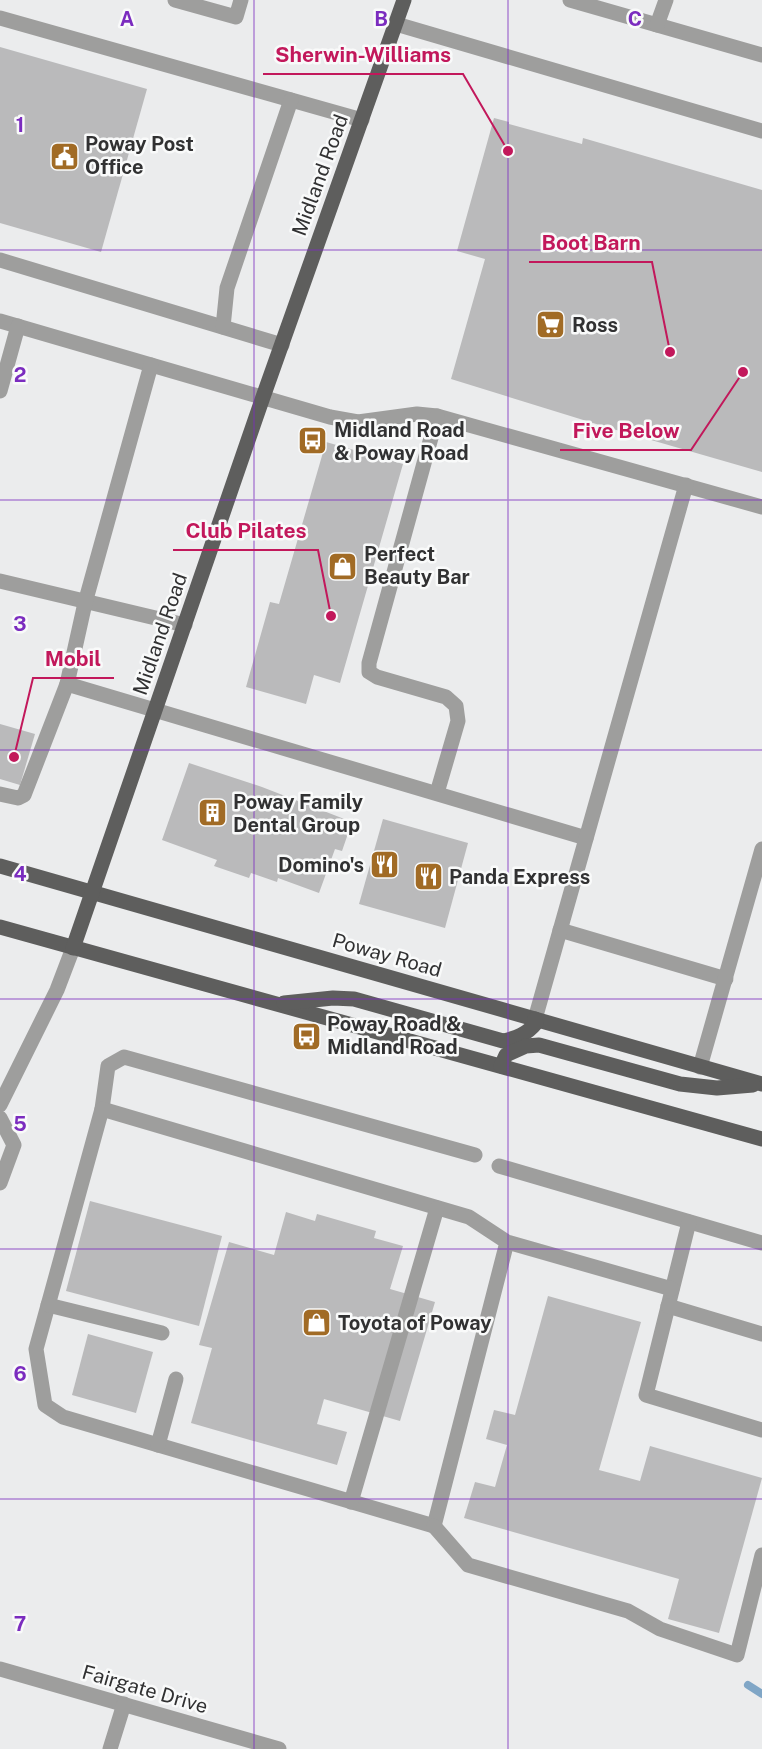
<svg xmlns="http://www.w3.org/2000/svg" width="762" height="1749" font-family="'Public Sans',sans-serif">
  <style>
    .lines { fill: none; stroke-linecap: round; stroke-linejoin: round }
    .stream { stroke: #80a6c6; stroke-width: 8 }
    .building { fill: #bababb }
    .minor { stroke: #9e9e9d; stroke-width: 15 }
    .major { stroke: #5e5e5d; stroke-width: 15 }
    .grid { fill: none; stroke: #7b2cbf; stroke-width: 1.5; stroke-opacity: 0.55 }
    .labels { text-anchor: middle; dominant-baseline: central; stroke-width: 5; stroke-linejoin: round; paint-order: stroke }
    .poi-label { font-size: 20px; font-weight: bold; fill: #313132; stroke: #f9fafa; text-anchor: start }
    .street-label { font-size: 20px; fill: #313132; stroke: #f9fafa }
    .grid-label { font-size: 20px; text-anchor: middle; font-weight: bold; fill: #7b2cbf; stroke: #f9fafa; stroke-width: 5; stroke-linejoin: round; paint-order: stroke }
    .leader { fill: none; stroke: #c2185b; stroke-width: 2 }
    .callout-dot { fill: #c2185b; stroke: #f9fafa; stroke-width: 2 }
    .callout-label { font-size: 21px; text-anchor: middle; font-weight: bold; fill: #c2185b; stroke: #f9fafa; stroke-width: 5; stroke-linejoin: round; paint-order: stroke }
  </style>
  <rect width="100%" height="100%" fill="#ebeced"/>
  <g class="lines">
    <polyline class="stream" points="748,1685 762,1694"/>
  </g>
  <g class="building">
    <polygon points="0,47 147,89 101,252 0,223"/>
    <polygon points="494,118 509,122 509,124 582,144 583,138 762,190 762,472 606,427 451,379 485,259 457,251"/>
    <polygon points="326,442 403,464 340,683 314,675 306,704 246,687 270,602 279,604"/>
    <polygon points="0,724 35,734 20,785 0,779"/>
    <polygon points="189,763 262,787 352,822 342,851 335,849 319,893 278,878 277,882 251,873 249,878 214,866 217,860 162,840"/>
    <polygon points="383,819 468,843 445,928 359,904"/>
    <polygon points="90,1201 222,1236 199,1326 66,1291"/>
    <polygon points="286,1212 315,1221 317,1214 376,1231 374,1238 403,1246 390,1289 435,1302 400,1421 324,1399 317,1424 347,1432 337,1465 191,1423 212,1348 199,1345 229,1242 274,1255"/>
    <polygon points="548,1296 641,1322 599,1470 640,1481 650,1446 762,1478 719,1633 668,1619 679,1579 464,1518 475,1482 495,1487 507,1445 486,1439 494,1410 515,1415"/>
    <polygon points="88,1334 153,1352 136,1413 72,1395"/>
  </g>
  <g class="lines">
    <g class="minor">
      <polyline points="175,0 236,17 241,0"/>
      <polyline points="570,0 762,55"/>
      <polyline points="0,18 362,120"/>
      <polyline points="396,24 762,131"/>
      <polyline points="657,25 666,0"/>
      <polyline points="0,260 282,345"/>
      <polyline points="0,321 330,417 358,422 417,414 437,416 762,507"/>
      <polyline points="223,327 227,288 291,100"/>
      <polyline points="0,391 18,326"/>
      <polyline points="0,581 185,625"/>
      <polyline points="67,684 85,603 151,365"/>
      <polyline points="437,793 458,721 456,706 446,697 377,677 369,672 369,663 437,416"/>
      <polyline points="0,794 18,798 24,795 67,684 586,838"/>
      <polyline points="560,930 726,979"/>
      <polyline points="535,1019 686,485"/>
      <polyline points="700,1067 762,849"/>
      <polyline points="0,1105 57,990 73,948"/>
      <polyline points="102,1109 108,1066 124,1057 475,1155"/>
      <polyline points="0,1118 14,1145 0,1183"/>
      <polyline points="499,1166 762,1243"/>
      <polyline points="689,1222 646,1395 762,1430"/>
      <polyline points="507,1242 469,1217 102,1109 36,1349 45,1405 63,1417 434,1526 507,1242 672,1289"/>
      <polyline points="48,1305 162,1333"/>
      <polyline points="668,1306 762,1334"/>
      <polyline points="158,1445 176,1379"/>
      <polyline points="351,1502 437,1208"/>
      <polyline points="434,1526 468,1565 628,1611 660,1629 737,1655 762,1555"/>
      <polyline points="0,1669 279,1749"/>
      <polyline points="110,1749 124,1704"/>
    </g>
    <g class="major">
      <polyline points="0,866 762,1084"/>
      <polyline points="0,927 762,1139"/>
      <polyline points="73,948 263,397 404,0"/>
      <path d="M284,1003L333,998L354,999L503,1041C517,1038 527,1034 536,1023L535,1019"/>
      <polyline points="501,1066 506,1055 526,1046 539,1045 680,1084 717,1088 753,1085"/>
    </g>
  </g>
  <path class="grid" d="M254,0V1749M508,0V1749M0,250H762M0,500H762M0,750H762M0,999H762M0,1249H762M0,1499H762"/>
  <defs>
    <symbol id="civic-square" viewBox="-11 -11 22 22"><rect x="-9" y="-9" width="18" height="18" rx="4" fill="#a16b25" stroke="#f9fafa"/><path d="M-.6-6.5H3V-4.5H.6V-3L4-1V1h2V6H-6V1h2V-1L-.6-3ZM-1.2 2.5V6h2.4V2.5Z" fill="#fff"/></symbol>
    <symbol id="supermarket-square" viewBox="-11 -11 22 22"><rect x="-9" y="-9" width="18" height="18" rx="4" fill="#a16b25" stroke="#f9fafa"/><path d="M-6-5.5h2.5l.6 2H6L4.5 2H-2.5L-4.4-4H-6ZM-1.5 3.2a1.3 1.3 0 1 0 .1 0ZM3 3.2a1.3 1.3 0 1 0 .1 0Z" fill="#fff"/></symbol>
    <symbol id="bus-square" viewBox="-11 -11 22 22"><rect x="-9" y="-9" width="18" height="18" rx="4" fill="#a16b25" stroke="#f9fafa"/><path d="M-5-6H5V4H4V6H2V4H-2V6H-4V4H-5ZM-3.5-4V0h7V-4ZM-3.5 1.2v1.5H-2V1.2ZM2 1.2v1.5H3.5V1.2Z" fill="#fff"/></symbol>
    <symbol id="shop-square" viewBox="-11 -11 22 22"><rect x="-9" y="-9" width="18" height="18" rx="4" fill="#a16b25" stroke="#f9fafa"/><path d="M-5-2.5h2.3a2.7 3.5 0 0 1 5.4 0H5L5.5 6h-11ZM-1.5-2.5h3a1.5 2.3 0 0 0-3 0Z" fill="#fff"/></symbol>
    <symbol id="building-square" viewBox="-11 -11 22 22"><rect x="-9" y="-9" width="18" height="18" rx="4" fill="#a16b25" stroke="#f9fafa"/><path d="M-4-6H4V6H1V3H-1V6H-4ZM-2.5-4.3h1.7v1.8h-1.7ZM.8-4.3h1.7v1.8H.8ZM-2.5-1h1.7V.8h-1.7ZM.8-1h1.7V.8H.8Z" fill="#fff"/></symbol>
    <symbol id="restaurant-square" viewBox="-11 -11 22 22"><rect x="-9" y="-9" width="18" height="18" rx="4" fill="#a16b25" stroke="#f9fafa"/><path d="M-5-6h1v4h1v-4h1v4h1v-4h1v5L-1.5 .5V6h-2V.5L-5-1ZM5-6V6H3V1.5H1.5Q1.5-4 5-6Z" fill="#fff"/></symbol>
  </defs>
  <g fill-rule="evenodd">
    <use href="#civic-square" x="48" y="140" width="33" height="33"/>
    <use href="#supermarket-square" x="534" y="308" width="33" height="33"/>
    <use href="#bus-square" x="296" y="424" width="33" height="33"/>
    <use href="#shop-square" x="326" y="550" width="33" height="33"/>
    <use href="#building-square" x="196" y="796" width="33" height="33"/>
    <use href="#restaurant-square" x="368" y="848" width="33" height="33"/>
    <use href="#restaurant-square" x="412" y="860" width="33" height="33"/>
    <use href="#bus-square" x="290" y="1020" width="33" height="33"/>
    <use href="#shop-square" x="300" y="1306" width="33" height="33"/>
  </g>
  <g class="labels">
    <g class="poi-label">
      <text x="85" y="144">Poway Post<tspan x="85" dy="23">Office</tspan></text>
      <text x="572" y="325">Ross</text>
      <text x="334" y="430">Midland Road<tspan x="334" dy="23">&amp; Poway Road</tspan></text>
      <text x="364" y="554">Perfect<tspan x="364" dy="23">Beauty Bar</tspan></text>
      <text x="233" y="802">Poway Family<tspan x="233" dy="23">Dental Group</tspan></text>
      <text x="364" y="865" text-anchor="end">Domino's</text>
      <text x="449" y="877">Panda Express</text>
      <text x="327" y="1024">Poway Road &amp;<tspan x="327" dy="23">Midland Road</tspan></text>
      <text x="338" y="1323">Toyota of Poway</text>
    </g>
    <g class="street-label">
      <text transform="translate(320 175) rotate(-70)">Midland Road</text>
      <text transform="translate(160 634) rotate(-71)">Midland Road</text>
      <text transform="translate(387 955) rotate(16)">Poway Road</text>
      <text transform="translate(145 1689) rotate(16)">Fairgate Drive</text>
    </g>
  </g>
  <g class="grid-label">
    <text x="127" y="26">A</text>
    <text x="381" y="26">B</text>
    <text x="635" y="26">C</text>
    <text x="20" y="132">1</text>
    <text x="20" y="382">2</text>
    <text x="20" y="631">3</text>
    <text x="20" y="881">4</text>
    <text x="20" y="1131">5</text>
    <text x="20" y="1381">6</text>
    <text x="20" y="1631">7</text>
  </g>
  <path class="leader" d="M508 151L463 74H263M670 352L652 262H529M743 372L691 450H560M331 616L318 550H173M14 757L33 678H114"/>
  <g class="callout-dot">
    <circle cx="508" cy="151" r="6"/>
    <circle cx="670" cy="352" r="6"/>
    <circle cx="743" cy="372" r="6"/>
    <circle cx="331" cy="616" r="6"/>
    <circle cx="14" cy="757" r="6"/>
  </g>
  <g class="callout-label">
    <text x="363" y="62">Sherwin-Williams</text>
    <text x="591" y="250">Boot Barn</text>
    <text x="626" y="438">Five Below</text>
    <text x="246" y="538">Club Pilates</text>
    <text x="73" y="666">Mobil</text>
  </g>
</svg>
